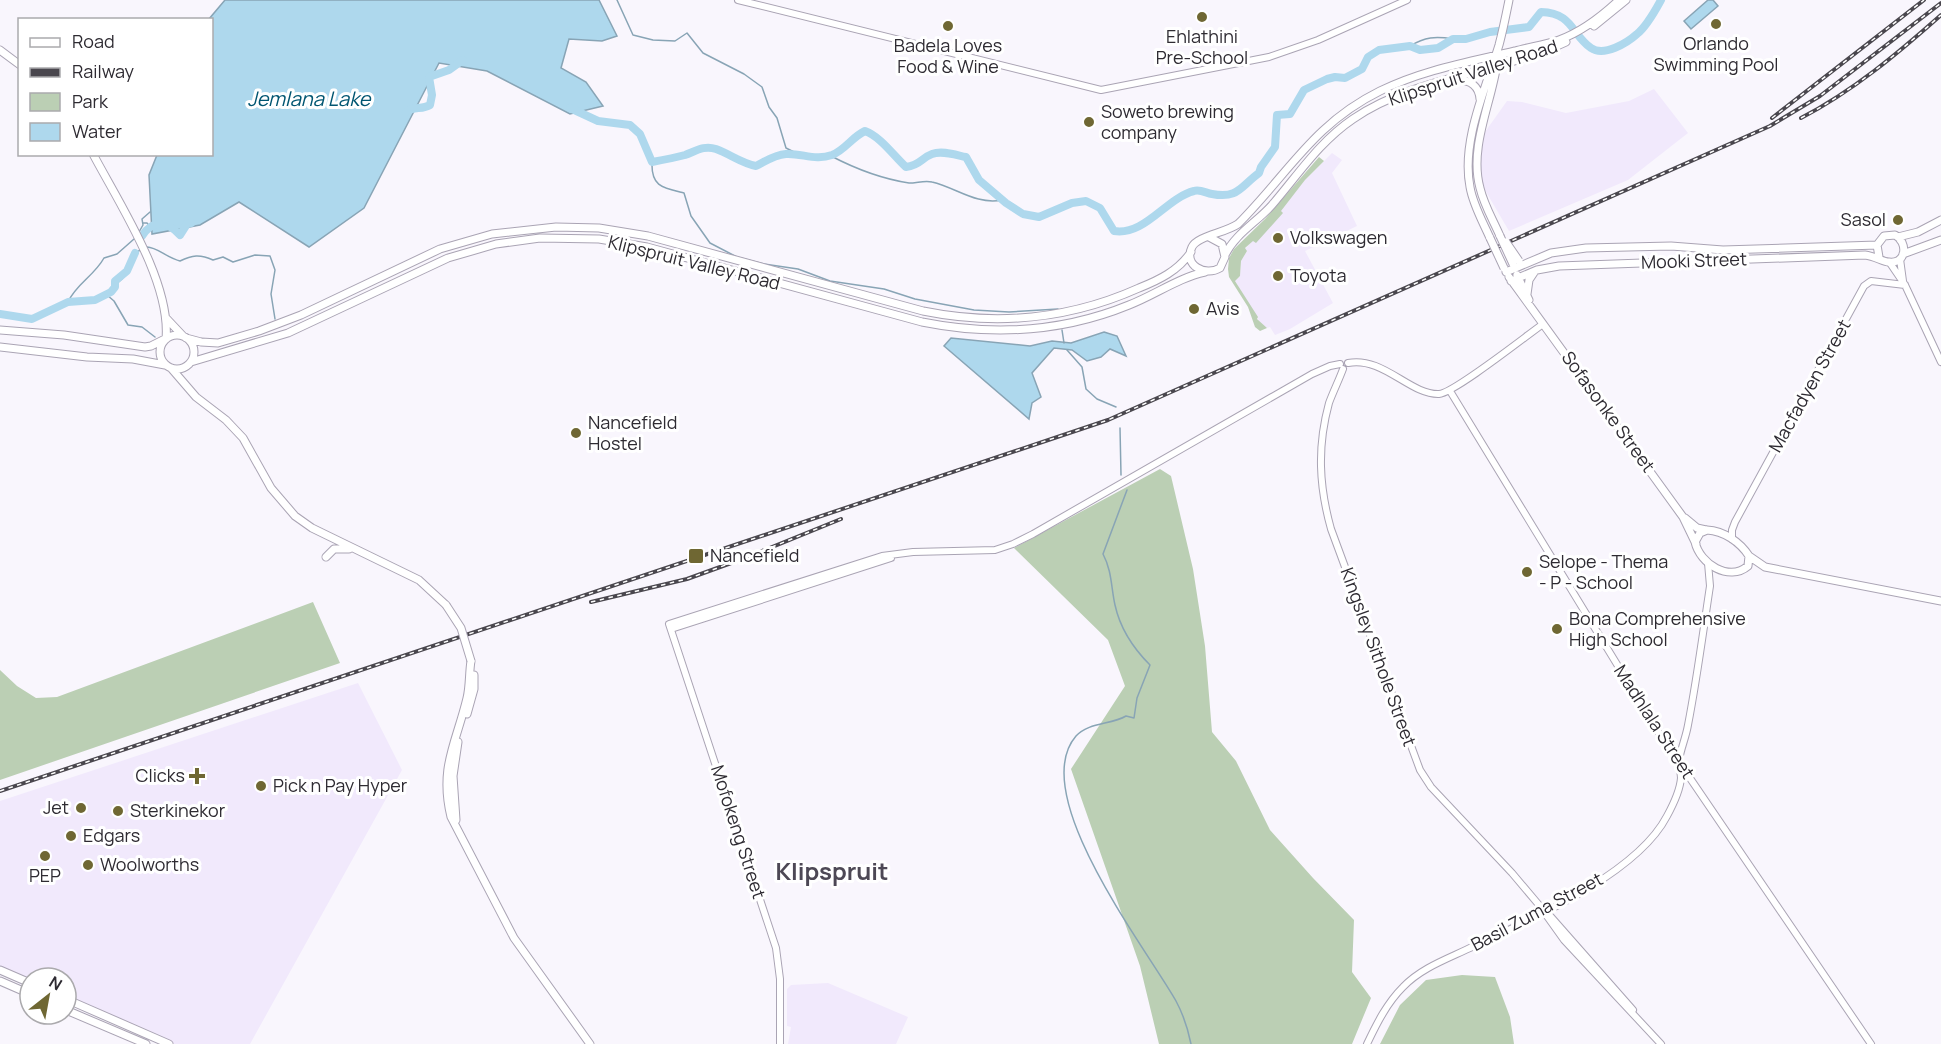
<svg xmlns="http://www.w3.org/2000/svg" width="1941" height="1044" viewBox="0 0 1941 1044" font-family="Manrope,sans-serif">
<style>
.built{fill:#f1e9fc}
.green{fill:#bbcfb4}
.water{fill:#aed8ed;stroke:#88a4b5;stroke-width:1.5}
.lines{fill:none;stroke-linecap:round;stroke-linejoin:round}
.stream{stroke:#88a4b5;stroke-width:1.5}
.river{stroke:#aed8ed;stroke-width:8}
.tertiary-casing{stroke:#aaa4b4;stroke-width:8}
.secondary-casing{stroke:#aaa4b4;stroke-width:9}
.tertiary{stroke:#fff;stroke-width:6}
.secondary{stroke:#fff;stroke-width:7}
.rail-casing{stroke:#4a474e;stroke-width:4}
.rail{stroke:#fff;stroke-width:1.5;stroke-dasharray:4.5;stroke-linecap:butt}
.secondary-bridge-casing{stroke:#aaa4b4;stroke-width:9;stroke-linecap:butt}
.secondary-bridge{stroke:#fff;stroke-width:7}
.poi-dot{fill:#6f6733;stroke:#fff;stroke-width:2}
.labels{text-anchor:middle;stroke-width:6;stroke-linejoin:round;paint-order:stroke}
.poi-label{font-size:18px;fill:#2e2b32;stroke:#fff;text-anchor:start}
.street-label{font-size:18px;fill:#2e2b32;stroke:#fff}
.water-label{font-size:20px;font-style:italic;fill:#005571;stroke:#fff}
.district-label{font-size:24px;font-weight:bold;fill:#4d4855;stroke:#fff}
</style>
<rect width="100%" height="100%" fill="#f9f6fd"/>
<path class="built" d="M1654,89L1688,133L1628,180L1509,231L1482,185L1480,154L1485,132L1507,101L1522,102L1566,113L1629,101Z
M1332,153L1342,160L1332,173L1357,226L1305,251L1333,303L1290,329L1275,335L1270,327L1267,328L1261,324L1235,281L1240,276L1241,261L1247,251L1245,249L1253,240L1255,242L1305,180Z
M358,683L402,770L250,1044H174L66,998V978H30V982L0,970V801Z
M828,983L908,1017L896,1044H788L791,1027L787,1026V989L791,985Z"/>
<path class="green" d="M1319,157L1324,161L1305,180L1281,211L1283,213L1256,243L1253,241L1245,248L1247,251L1241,261L1240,276L1235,281L1258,317L1257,319L1267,328L1260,331L1255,327L1248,307L1229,277L1228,269L1229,258L1234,249L1265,219Z
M1160,469L1171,476L1193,569L1205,646L1212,732L1236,761L1270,830L1313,878L1354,920L1352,972L1371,998L1352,1044H1159L1140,966L1071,769L1125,686L1108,640L1014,548Z
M313,602L340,663L0,780V670L17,686L36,698L57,697Z
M1462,975L1495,977L1510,1017L1514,1044H1380L1400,1005L1426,980Z"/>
<path class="water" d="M225,0H599L617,36L602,41L569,39L561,68L586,82L603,106L570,114L487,71L439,63L364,208L309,247L239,202L200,225L152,234L149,175L157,155L212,154V20L209,19Z
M1708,0H1713L1718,6L1691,29L1684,21Z
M1104,332L1117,336L1126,356L1110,349L1101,357L1087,361L1072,350L1054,348L1032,373L1041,397L1032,403L1029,419L944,346L951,338L1030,346L1052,341L1071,343Z"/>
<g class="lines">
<path class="stream" d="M617,0L633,35L653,40L675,41L687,33L703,53L744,74L762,87L769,107L777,118L786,148L798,154
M1410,46C1425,37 1435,36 1453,39
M831,156C854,168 883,179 909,183C917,183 925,180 932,182C957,188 976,205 1002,200
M652,162C651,187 663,188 684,193L691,216L710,243L737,257L764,264L798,269L830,281L884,289L915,299L974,310L1009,312L1058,309
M143,223H147L151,228
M139,232L143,225L142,219L150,212
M147,247C157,247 167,258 180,261C192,255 200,254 213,260L223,257L233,262L255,255L270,256L275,270L271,294L275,319
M135,253L142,249
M115,285L122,279L127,271
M107,295L114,301L128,325L142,327L155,337
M68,302C76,284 94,276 104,258L117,254L134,239
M1062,330L1064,343
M1067,350L1082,367L1086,389L1097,399L1116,407
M1120,428L1121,475
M1127,490L1103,554C1112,571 1111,587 1115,605C1120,628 1134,649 1150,665L1137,698L1134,718L1126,716C1111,725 1089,722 1076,736C1026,794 1146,948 1176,1001C1183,1014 1188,1029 1191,1044"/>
<path class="river" d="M570,108L598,121L630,125L640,134L652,162C663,160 674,158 685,155C696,151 704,145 716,149C730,154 741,163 756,166C766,161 774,155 786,154C802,153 815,161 832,155C845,150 852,137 865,131C881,137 893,155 906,167C921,165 921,158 932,154C942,150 956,155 966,157L979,180L1006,203L1023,214L1039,217L1072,203L1086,201L1100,208L1114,231C1145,236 1166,198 1194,191C1200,189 1206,193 1212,194C1238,199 1240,187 1259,173L1261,167L1275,147L1277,115L1290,114L1304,90L1327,79L1335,77L1345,78L1362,69L1368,57L1379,50L1410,46L1420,50L1438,48L1453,39H1466L1490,32L1529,27L1541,12C1573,13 1571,34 1591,48C1604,57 1627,43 1637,34C1647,26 1655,11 1661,0
M406,112C413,106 422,110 430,105L432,95L429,77L449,70L463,60
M142,236C154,218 168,222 180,235L187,224L191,223
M0,314L32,319L68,302L95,300L111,292L115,287V281L127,271L135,253"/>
<defs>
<path id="tertiary" d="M738,0L1101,90L1269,57L1318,40L1407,0
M1900,259L1903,281
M1890,263L1905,285L1941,362
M1348,363C1383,356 1410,395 1439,394C1454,393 1526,336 1543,324
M1343,369C1339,380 1333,392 1329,403C1317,447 1319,486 1331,529L1420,770L1431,787L1512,873L1539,905L1564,940L1661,1044
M1450,391L1662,738L1676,753L1679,762L1871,1044
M1732,539V530L1735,522L1864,286L1871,281L1905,285
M671,629L891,558
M1544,909L1633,1010
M780,1044V979L776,948L669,624L882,556L913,552L995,550L1013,544L1033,534L1312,374L1330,366L1340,364
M1367,1044C1377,1023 1387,1003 1403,987C1422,967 1450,958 1474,946C1532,919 1637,874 1667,816C1673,805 1680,791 1681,778C1681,772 1678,766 1679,760C1681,748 1686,737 1688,725C1697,679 1703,632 1710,586L1708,563"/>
<path id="secondary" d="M1594,26L1626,0
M0,50L20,65
M1497,64C1491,104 1469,148 1480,188C1484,205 1493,220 1500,236
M1458,80C1470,80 1479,86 1480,99
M93,154C120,205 171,282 166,339
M1209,237L1222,244L1225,257L1220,268C1205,277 1183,265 1192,247C1197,236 1225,233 1238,224C1288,174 1313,124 1380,91C1422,70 1469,62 1515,51C1529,47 1545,45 1559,40C1581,32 1602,16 1619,0
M1898,237L1918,232L1941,220
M1490,238C1483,222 1473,205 1470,187C1461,141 1486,88 1499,45C1503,30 1506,15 1509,0
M1903,254L1941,240
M1225,255C1235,234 1257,222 1272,205C1298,175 1319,142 1353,119C1416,76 1498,74 1566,42
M1506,272L1551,253L1586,248L1671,246L1723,250L1877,245
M1517,275L1529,300
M1509,277L1683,517L1696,544
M1511,281L1537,270L1559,266L1865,255C1875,256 1883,262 1889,262C1907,264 1908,242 1895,235L1884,236L1877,245L1879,257
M1527,294L1529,280L1535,271
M167,319L183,336
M0,330L64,335L145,347L151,346L165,339
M160 352a17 17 0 1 1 34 0a17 17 0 1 1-34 0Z
M186,338L201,342L218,343L259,331L301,315L440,249L492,234L556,227L599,228L648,236L923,311C997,326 1070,319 1139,288C1159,280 1178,271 1191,252
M0,347L87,357L133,359L165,365
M191,362L288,333L448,258L496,244L540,238L599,239L647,247L922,322C992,336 1063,332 1129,305C1155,295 1178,278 1205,272
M171,368L196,397L226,420L243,438L271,488L295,516L312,528L419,580L446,605
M1685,518L1697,528L1706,530
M1707,530C1724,531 1740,542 1749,556L1748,566C1729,582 1700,564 1695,542L1700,533Z
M1749,556L1765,567L1941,601
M326,557L334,549H349
M471,661C469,673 470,686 467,698C456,744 439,767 451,817L514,938L590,1044
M467,714L474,689V675
M456,820L453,776L458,742
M0,970L30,983
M0,981L30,994
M66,999L169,1044
M66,1010L146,1044"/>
</defs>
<use href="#tertiary" class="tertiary-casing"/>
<use href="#secondary" class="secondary-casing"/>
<use href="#tertiary" class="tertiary"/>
<use href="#secondary" class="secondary"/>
<defs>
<path id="rail" d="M1772,118L1924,0
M1801,118C1853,91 1897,54 1941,15
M591,602L687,579L745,558L841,519
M0,791L1108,420L1770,126L1820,96L1941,3"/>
</defs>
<use href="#rail" class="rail-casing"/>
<use href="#rail" class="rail"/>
<defs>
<path id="secondary-bridge" d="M1500,236L1513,264
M1490,238L1504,268
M1506,242L1519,261
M446,605L461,628L471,661"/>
</defs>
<use href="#secondary-bridge" class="secondary-bridge-casing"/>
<use href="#secondary-bridge" class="secondary-bridge"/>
</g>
<g class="poi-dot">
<circle cx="1202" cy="17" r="6"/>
<circle cx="1716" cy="24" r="6"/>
<circle cx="948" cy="26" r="6"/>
<circle cx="1089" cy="122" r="6"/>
<circle cx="1898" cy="220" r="6"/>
<circle cx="1278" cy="238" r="6"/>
<circle cx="1278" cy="276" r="6"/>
<circle cx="1194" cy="309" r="6"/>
<circle cx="576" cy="433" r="6"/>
<rect x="688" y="548" width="16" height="16" rx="3"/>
<circle cx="1527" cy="572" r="6"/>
<circle cx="1557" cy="629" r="6"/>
<path d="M194 767h6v6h6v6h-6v6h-6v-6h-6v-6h6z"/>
<circle cx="261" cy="786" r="6"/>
<circle cx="81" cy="808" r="6"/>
<circle cx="118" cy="811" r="6"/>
<circle cx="71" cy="836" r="6"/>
<circle cx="45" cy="856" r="6"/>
<circle cx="88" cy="865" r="6"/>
</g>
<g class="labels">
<g class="poi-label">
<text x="1202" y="43" text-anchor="middle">Ehlathini<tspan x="1202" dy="21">Pre-School</tspan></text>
<text x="1716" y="50" text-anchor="middle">Orlando<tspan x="1716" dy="21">Swimming Pool</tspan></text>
<text x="948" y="52" text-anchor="middle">Badela Loves<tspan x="948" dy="21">Food &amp; Wine</tspan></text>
<text x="1101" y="118">Soweto brewing<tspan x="1101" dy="21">company</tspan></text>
<text x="1886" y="226" text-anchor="end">Sasol</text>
<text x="1290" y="244">Volkswagen</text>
<text x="1290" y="282">Toyota</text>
<text x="1206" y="315">Avis</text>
<text x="588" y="429">Nancefield<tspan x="588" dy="21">Hostel</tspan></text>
<text x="710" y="562">Nancefield</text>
<text x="1539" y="568">Selope - Thema<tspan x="1539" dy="21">- P - School</tspan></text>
<text x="1569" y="625">Bona Comprehensive<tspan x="1569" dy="21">High School</tspan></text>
<text x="185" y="782" text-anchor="end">Clicks</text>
<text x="273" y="792">Pick n Pay Hyper</text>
<text x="69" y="814" text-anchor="end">Jet</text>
<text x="130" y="817">Sterkinekor</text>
<text x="83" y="842">Edgars</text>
<text x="100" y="871">Woolworths</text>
<text x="45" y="882" text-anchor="middle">PEP</text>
</g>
<g class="street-label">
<text transform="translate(1473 73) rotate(-18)" y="6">Klipspruit Valley Road</text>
<text transform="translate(1694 261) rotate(-2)" y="6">Mooki Street</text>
<text transform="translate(694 263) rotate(14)" y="6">Klipspruit Valley Road</text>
<text transform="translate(1810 386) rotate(-61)" y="6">Macfadyen Street</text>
<text transform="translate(1608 412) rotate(54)" y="6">Sofasonke Street</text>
<text transform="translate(1378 657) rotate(70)" y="6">Kingsley Sithole Street</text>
<text transform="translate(1654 722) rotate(57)" y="6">Madhlala Street</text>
<text transform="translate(738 832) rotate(72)" y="6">Mofokeng Street</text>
<text transform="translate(1537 912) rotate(-28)" y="6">Basil Zuma Street</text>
</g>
<g class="water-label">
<text x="309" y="106">Jemlana Lake</text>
</g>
<g class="district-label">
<text x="832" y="880">Klipspruit</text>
</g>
</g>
<rect x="18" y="18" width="195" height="138" fill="#ffffff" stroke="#abaaad" stroke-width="1.5"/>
<rect x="30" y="38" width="30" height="9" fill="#ffffff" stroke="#abaaad" stroke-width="1.5"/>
<text x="72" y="48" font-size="18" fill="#2e2b32">Road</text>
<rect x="30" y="68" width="30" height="9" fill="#4a474e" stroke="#abaaad" stroke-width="1.5"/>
<text x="72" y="78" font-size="18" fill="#2e2b32">Railway</text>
<rect x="30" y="93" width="30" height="18" fill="#bbcfb4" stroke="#abaaad" stroke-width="1.5"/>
<text x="72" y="108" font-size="18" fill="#2e2b32">Park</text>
<rect x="30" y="123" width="30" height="18" fill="#aed8ed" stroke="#abaaad" stroke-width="1.5"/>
<text x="72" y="138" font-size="18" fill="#2e2b32">Water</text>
<g transform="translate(48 996) rotate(31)"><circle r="28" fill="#ffffff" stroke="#abaaad" stroke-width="1.5"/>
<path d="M0-4.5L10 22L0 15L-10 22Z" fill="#6f6733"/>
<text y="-9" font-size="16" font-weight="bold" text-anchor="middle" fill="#2e2b32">N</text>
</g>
</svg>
